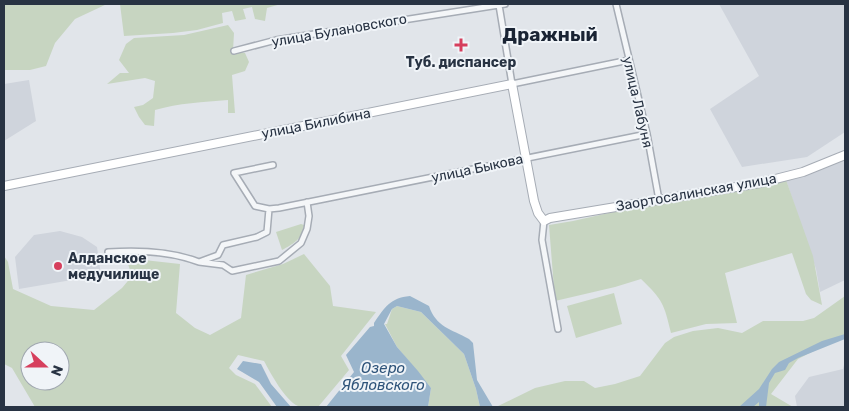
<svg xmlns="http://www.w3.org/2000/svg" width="849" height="411" viewBox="0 0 849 411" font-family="Rubik,sans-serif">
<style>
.built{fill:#cfd4dc}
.green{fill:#c7d5c1;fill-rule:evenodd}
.water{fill:#9ab5cc}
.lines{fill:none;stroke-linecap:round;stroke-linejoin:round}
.street-casing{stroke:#a6acb5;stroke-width:8}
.secondary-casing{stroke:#a6acb5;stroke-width:10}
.street{stroke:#f4f6f8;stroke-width:5}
.secondary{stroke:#fff;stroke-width:8}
.poi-dot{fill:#d63f5d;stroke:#f0f4f8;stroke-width:2}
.labels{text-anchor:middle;stroke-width:4;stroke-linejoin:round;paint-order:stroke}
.street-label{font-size:14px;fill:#283343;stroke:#f0f4f8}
.poi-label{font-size:14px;font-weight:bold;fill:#283343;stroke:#f0f4f8}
.water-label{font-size:15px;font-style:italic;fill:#2f547a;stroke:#f0f4f8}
.district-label{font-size:19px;font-weight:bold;fill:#1a2434;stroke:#f0f4f8}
</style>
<rect width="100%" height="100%" fill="#e1e5ea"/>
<path class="built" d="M719,4H845V132L807,157L742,167L710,109L759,76Z
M29,80L36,121L4,141V84Z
M845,155V280L820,292L816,269L785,177Z
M60,231L82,237L97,247L101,275L19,289L15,257L34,235Z
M845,361V407H797L795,396L809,377L843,369Z"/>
<path class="green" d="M4,4H107L75,19L55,43L46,66L30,70H4Z
M120,4H281L267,8L265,21L255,19L252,7L243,9L246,19L235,21L232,11L222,13L223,23L197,30L173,33L124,36Z
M228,25L234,33L233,51L245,53L249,62L245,71L232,75L235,113H228V100C203,102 179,103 155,110L154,126L145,125L139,117L134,107L143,105L153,98L155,81L145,78L107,84L120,73H129L119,60L126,44L134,38L184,35Z
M785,177L813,256L822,305L811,300L806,294L792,253L725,273L737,323L706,324L671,333C664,304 663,300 641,279L615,287L555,301L549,225L573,221L640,206L676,202L708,192Z
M301,224L304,225C303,239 293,244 282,250L276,232Z
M304,254L330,286L333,306L376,312L341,356L349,370L318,407C312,407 304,409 298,406C285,400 271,374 264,361L238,355L229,368L236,375L255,384L272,407H35L12,368L4,364V256L8,262L13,289L51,306L94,310L122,288L132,276L126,258L180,264L176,313L195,328L210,335L241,318L246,275L283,264ZM30,351H60V381H30Z
M614,293L622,324L576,338L567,306Z
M845,296V335L798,359L771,394L793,407H496L535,388L565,381H584L595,388L615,384L640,376L665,343L674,337L693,331L718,328L742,333L763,321H803L814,318Z
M397,306L421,312L464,354L476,389L480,407H428L431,388L397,347L385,324H387L392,309Z"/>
<path class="water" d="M410,296L429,306C436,327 451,329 469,339L473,343L477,380L493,407H480L476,389L464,354L421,312L397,306L392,309L384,324L397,347L418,371L431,388L428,407H326L354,372L346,355L370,327L374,326V323C385,307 390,298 410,296Z
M845,334V339L798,358L789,363L785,370L775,373L769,383L766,407H759V402L753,407H739L759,389L772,369L779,362L822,341Z
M243,361L261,364L271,384L291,407H277L259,382L237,369Z"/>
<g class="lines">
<defs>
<path id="street" d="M616,4L647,134L659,200
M499,5L512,84L629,60
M234,51L276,40L505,4
M273,165L234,173L255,206L269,209L279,208L647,134
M269,209L267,232L257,237L223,245L218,255L199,262L223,265L232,271L279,261L301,243L307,229L309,216L307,202
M544,221L542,240L558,329
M108,252C138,250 171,251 199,262"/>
<path id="secondary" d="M4,186L512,84L534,201L538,213L544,221L550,218L760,183L803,172L845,155"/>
</defs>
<use href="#street" class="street-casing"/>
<use href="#secondary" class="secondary-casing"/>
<use href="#street" class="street"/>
<use href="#secondary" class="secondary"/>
</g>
<g class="poi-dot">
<path d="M458.5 37.5h5v5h5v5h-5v5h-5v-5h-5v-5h5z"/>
<circle cx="58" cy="266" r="5"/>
</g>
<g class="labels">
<g class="street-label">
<text transform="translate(339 30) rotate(-10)" y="5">улица Булановского</text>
<text transform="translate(638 102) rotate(77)" y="5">улица Лабуня</text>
<text transform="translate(316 123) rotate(-11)" y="5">улица Билибина</text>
<text transform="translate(477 168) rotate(-12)" y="5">улица Быкова</text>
<text transform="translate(696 192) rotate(-10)" y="5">Заортосалинская улица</text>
</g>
<g class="poi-label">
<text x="461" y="67">Туб. диспансер</text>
<text x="68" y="263" text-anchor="start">Алданское<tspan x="68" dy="16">медучилище</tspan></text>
</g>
<g class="water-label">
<text x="383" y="373">Озеро<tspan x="383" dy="17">Ябловского</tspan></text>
</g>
<g class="district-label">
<text x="550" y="41">Дражный</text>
</g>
</g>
<rect width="849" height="411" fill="none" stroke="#283343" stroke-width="10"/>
<g transform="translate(45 366) rotate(111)"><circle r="24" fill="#f0f4f8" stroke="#a0a7b0"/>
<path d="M0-4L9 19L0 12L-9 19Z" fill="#d63f5d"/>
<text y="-8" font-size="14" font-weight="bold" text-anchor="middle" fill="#283343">N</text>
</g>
</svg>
